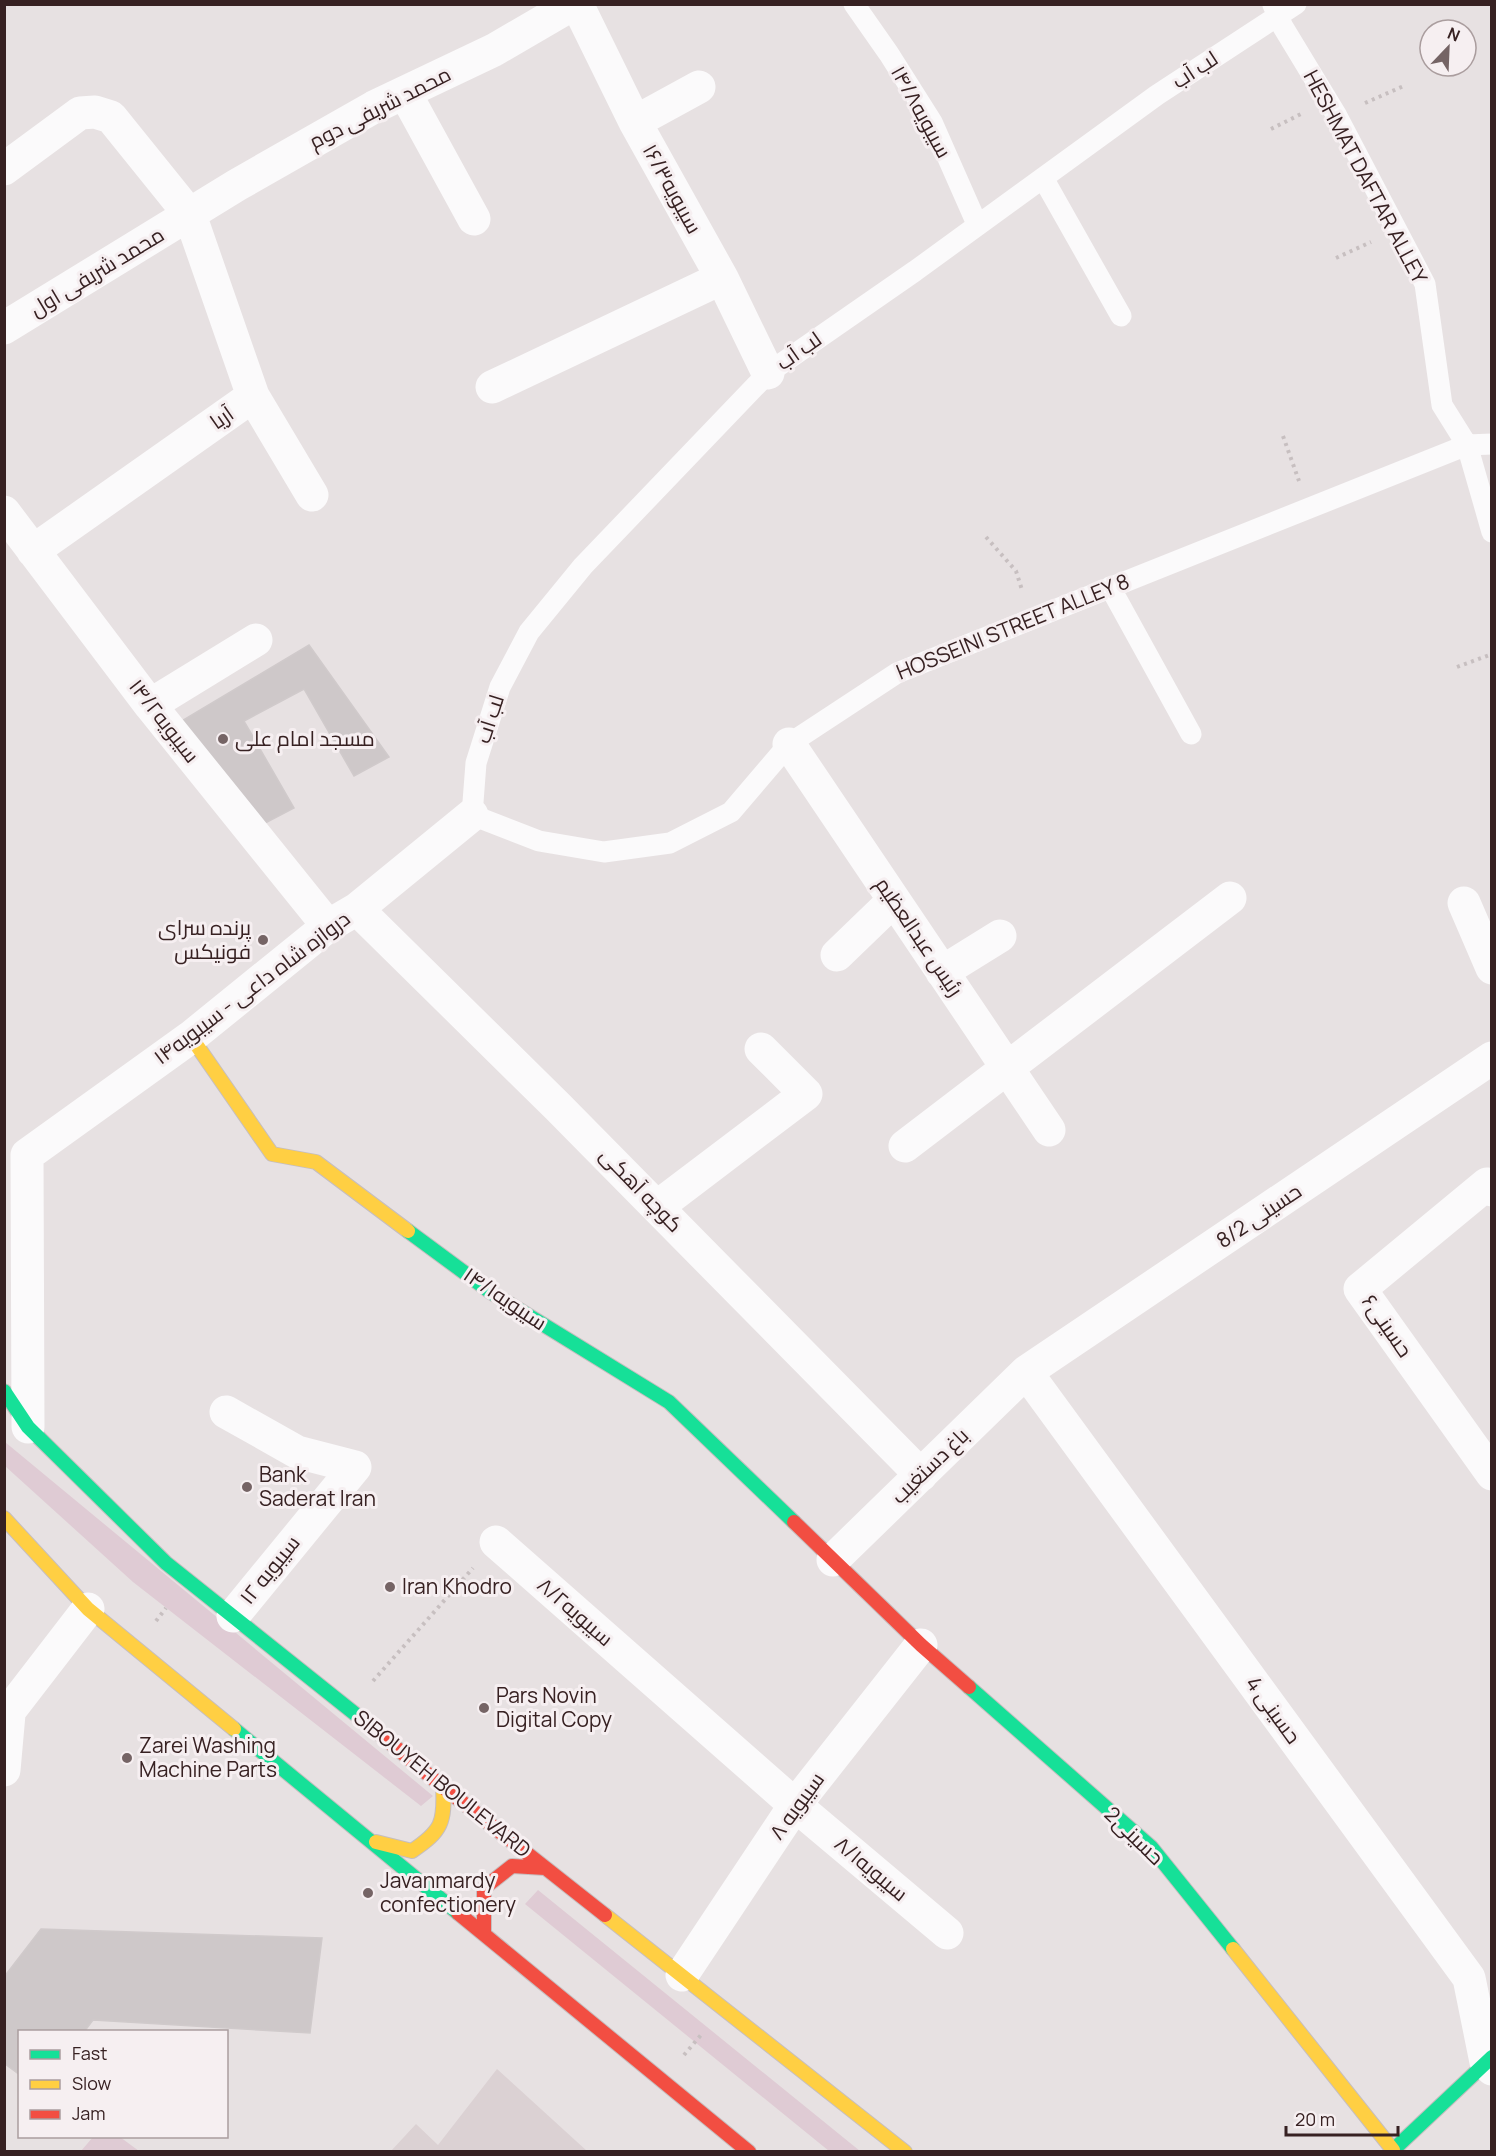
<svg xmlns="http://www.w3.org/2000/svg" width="1496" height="2156" viewBox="0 0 1496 2156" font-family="Manrope,Cairo,sans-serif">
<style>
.built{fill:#dbd1d3}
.green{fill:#dfcbd4}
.building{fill:#cec8c9;stroke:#d0cacb;stroke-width:1.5}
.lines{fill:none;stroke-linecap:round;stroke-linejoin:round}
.fast-casing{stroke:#c6bebf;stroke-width:16}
.slow-casing{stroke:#c6bebf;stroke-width:16}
.jam-casing{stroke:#c6bebf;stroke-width:16}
.path{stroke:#c7bfc0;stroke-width:4;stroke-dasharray:3 4.5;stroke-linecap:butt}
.lane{stroke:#fbfafb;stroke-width:21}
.street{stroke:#fbfafb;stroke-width:33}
.fast{stroke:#16e098;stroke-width:14}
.slow{stroke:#ffcf43;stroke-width:14}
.jam{stroke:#f24e42;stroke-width:14}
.poi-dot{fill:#756465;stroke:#f6eff1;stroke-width:2}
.labels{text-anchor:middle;stroke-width:6;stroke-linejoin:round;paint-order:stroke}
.street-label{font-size:21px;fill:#372122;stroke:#f6eff1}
.poi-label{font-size:21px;fill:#372122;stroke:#f6eff1;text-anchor:start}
</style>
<rect width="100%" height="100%" fill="#e7e1e2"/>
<path class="built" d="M497,2069L587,2151H391L416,2124L438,2145Z"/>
<path class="green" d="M5,1442L433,1796L421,1806L133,1582L5,1466Z
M538,1890L860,2151H829L525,1904Z
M93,2137H120L139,2151H81Z"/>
<path class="building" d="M309,645L389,757L354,776L304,689L244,721L294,808L254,829L180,722Z
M41,1929L322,1938L310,2033L93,2020L84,2032H20V2075L4,2063V1977Z"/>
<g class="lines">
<defs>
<path id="fast" d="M408,1231L492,1293L669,1402L794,1522
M4,1391L28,1427L166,1563L369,1725
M969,1687L1151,1847L1233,1949
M234,1729L458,1913
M1391,2152L1492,2057"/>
<path id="slow" d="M191,1037L272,1154L316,1162L408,1231
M4,1518L88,1609L234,1729
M376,1842L412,1851C442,1831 445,1822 443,1787
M605,1915L905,2152
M1233,1949L1393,2150"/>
<path id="jam" d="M794,1522L921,1645L969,1687
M369,1725L443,1787L605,1915
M458,1913L749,2152
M484,1933V1888L512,1866L545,1868"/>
</defs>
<use href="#fast" class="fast-casing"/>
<use href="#slow" class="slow-casing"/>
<use href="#jam" class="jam-casing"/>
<path class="path" d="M1365,103L1406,85
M1271,129L1301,114
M1336,258L1371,242
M1283,436L1299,481
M986,537L1016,571L1022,590
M1457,667L1492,654
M156,1621L166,1608
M373,1681L473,1568
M684,2055L701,2035"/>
<path class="lane" d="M854,4L889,54L932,122L977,224
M1296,4L1157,95L915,271L768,373L583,566L529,632L500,687L476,763L472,815L539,841L604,852L670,843L731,812L789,744L897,673L1467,445L1492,444
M1273,5L1283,27L1337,116L1425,284L1442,405L1467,445L1492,532
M1043,178L1121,316
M1110,587L1191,734"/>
<path class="street" d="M577,4L635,122L722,278L768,373
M405,93L474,219
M635,122L699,87
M4,169L80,113L95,112L111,117L190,215L253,396L312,495
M4,328L237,185L374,107L494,50L573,4
M492,387L722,278
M4,512L150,705L328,926
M33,551L253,396
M150,705L256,640
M789,744L1049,1130
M1464,903L1492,968
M357,909L558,1107L921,1475
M837,955L894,900
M942,972L1000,936
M905,1146L1230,898
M27,1155L191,1037L328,926L357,909L472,815
M27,1155L28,1427
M1492,1190L1487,1184L1360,1289L1492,1474
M657,1207L806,1094L761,1049
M1026,1372L1469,1978L1486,2062L1492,2069
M226,1412L297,1452L355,1467L233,1616
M496,1542L795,1805L947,1933
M833,1560L1026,1372L1492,1058
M4,1718L88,1609
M4,1770L9,1714
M682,1975L795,1805L921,1645"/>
<use href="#fast" class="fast"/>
<use href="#slow" class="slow"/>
<use href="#jam" class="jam"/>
</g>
<g class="poi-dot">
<circle cx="223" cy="739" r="6"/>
<circle cx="263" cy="940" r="6"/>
<circle cx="247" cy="1487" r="6"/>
<circle cx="390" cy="1587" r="6"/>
<circle cx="484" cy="1708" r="6"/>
<circle cx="127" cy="1758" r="6"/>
<circle cx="368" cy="1893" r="6"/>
</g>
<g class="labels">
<g class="street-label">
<text transform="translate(1195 70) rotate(-33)" y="7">لب آب</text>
<text transform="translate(380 108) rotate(-27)" y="7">محمد شریفی دوم</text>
<text transform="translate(921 112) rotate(61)" y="7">سیبویه۱۴/۸</text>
<text transform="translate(1365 177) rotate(62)" y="7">HESHMAT DAFTAR ALLEY</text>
<text transform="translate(672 189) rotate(61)" y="7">سیبویه۱۶/۳</text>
<text transform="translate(97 272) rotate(-31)" y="7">محمد شریفی اول</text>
<text transform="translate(799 351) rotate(-35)" y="7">لب آب</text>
<text transform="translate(222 418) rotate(-35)" y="7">آریا</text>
<text transform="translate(1013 627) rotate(-22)" y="7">HOSSEINI STREET ALLEY 8</text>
<text transform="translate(490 719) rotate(-72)" y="7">لب آب</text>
<text transform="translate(164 721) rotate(52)" y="7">سیبویه۱۴/۲</text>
<text transform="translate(919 937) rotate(56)" y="7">رئیس عبدالعظیم</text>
<text transform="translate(252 988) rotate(-37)" y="7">دروازه شاه داعی - سیبویه۱۴</text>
<text transform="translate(641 1190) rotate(46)" y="7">کوچه آهکی</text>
<text transform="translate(1259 1216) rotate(-34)" y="7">8/2 حسینی</text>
<text transform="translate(505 1299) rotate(34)" y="7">سیبویه۱۴/۱</text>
<text transform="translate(1387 1326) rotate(55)" y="7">حسینی۶</text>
<text transform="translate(930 1466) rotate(-44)" y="7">باغ دستغیب</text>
<text transform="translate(270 1570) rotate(-51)" y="7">سیبویه ۱۲</text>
<text transform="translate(575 1612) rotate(41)" y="7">سیبویه۸/۲</text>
<text transform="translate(1273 1710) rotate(54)" y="7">حسینی 4</text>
<text transform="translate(442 1784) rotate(39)" y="7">SIBOUYEH BOULEVARD</text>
<text transform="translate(797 1806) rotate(-54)" y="7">سیبویه ۸</text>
<text transform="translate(1134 1836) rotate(44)" y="7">حسینی2</text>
<text transform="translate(871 1869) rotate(40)" y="7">سیبویه۸/۱</text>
</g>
<g class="poi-label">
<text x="235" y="746">مسجد امام علی</text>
<text x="251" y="935" text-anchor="end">پرنده سرای<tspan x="251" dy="24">فونیکس</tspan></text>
<text x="259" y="1482">Bank<tspan x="259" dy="24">Saderat Iran</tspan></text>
<text x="402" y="1594">Iran Khodro</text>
<text x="496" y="1703">Pars Novin<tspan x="496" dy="24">Digital Copy</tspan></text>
<text x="139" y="1753">Zarei Washing<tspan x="139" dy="24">Machine Parts</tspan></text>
<text x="380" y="1888">Javanmardy<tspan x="380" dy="24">confectionery</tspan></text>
</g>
</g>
<rect width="1496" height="2156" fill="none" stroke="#372122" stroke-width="12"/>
<rect x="18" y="2030" width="210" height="108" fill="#f6eff1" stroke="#aa9d9e" stroke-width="1.5"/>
<rect x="30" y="2050" width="30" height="9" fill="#16e098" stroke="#aa9d9e" stroke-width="1.5"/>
<text x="72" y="2060" font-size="18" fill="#372122">Fast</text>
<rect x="30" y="2080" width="30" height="9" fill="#ffcf43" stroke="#aa9d9e" stroke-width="1.5"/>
<text x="72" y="2090" font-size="18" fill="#372122">Slow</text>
<rect x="30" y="2110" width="30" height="9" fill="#f24e42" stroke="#aa9d9e" stroke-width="1.5"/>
<text x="72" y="2120" font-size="18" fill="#372122">Jam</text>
<g transform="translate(1448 48) rotate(23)"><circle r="28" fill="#f6eff1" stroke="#aa9d9e" stroke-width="1.5"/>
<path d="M0-4.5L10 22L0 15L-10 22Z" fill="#756465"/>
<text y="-9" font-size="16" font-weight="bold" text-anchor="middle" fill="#372122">N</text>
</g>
<path d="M1286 2126v9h112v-9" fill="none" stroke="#372122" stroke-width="3"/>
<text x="1295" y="2126" font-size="18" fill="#372122" stroke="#f6eff1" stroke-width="4.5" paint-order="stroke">20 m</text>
</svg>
